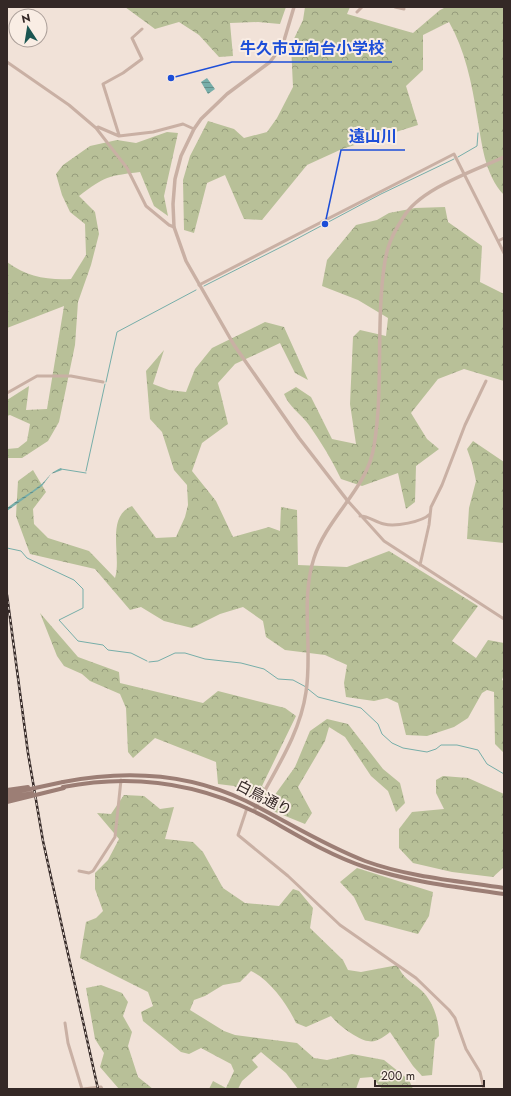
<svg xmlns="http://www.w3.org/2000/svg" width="511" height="1096" viewBox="0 0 511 1096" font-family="Jost,'Noto Sans JP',sans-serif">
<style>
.forest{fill:url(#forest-crowns)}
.water{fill:url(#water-rules)}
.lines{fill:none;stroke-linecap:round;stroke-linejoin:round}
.stream{stroke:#77aea9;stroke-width:1}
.minor{stroke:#c9b0a4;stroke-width:3}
.tertiary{stroke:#c9b0a4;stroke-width:3.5}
.secondary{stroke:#9c7e75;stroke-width:4}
.rail-casing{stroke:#342826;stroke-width:2.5}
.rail{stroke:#f9ede4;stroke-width:1;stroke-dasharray:3;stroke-linecap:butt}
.secondary-bridge{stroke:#9c7e75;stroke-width:4}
.labels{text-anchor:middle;stroke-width:4;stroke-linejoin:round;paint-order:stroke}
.street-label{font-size:15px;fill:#342826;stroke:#f9ede4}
.leader{fill:none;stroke:#1d4ed8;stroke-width:1.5}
.callout-dot{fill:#1d4ed8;stroke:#f9ede4;stroke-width:1.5}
.callout-label{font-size:16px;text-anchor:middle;font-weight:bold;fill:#1d4ed8;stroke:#f9ede4;stroke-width:4;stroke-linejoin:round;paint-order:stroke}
</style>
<defs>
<pattern id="forest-crowns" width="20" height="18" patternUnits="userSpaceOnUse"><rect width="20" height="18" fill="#b8c098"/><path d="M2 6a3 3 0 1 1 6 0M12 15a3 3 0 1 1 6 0" fill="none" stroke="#969c7c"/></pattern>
<pattern id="water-rules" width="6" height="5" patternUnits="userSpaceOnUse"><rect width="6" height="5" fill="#77aea9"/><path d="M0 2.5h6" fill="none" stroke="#628e89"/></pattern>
</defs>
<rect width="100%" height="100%" fill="#f1e2d8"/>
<path class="forest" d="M125,7H286L280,24L258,22L230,23L233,56L219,57L199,35L179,22L155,29Z
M305,7H350L347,14L413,33L440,10L446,7H504V195C484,174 482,143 477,116C472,84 465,50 449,22L423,35V70L406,86L418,125L342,149L307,165L262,220L244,219L225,175L207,183L194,233L184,230L183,180L190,156L208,121L234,129L244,138L267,132L277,118L293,87L291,45L303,20Z
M167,132L178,133L164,196L168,216L154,206L140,172C108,176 105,176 79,196L95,212L99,234L91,265L78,302L75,345L59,422L48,441L22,458H7V449L18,448L27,441L30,424L10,415L7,416V400L29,386L26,410L47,409L64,306L7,328V262C27,277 46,280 71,279L86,255L85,224L70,212L62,195L56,174L63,165L90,146L117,140L136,143Z
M445,207L448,222L482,246L480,282L504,294V381L464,369L438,379L411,413L427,439L439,449L416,466L415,502L406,509L398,473L362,486L341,479C332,460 321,442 309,425C301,414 289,407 284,394L296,387L311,397L332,439L356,444L350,404L353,337L360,330L386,336L388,318L358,300L322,286L327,260L356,225L377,220L389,213L415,208Z
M265,322L284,327L308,380L295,373L280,343L235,364L218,383L228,424L202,443L192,471L216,501L233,537L269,527L280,531L281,507L297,510L298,565L347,567L389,551L478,606L452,641L476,658L488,640L504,643V674L502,680L504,681V753L495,744L494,692L487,690L482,693L468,718L454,727L427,736L406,735L398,703L387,698L374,701L346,697L344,683L347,665L325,655L285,650L266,637L263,621L243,607L220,614L192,628L164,621L141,607L130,610L95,569L30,554L16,516L18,481L33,470L46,492L33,509L34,524L48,538L89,551L115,578C122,556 105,517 132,506L156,538L176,537L185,517L188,505L187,485L174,470L162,432L150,419L146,371L164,350L153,384L169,390L186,392L195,369L212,348Z
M473,441L504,462V543L467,539L469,508L476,481L472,463L467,449Z
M40,613L78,657L119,672L120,683L203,703L218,691L285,708L296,716L262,786L274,796L295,767L310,731L327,719L348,724L383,769L400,783L405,803L396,812L388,791L371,776L345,737L329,727L325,741L298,787L312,813L305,824L273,811L234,786L218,784L216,762L155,738L133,758L128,752L126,708L120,694L90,681L82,674L64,666L57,656Z
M443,776L468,778L504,794V867L493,877L452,872L413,863L399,848V829L412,812L444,809L436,793V780Z
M124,795L144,796L160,809L174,807L165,839L193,842L203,852L223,888L245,903L279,906L293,889L299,891L313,908L310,928L343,960L348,970L361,972L398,965C401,977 412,982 421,990C433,1001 439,1019 439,1036L435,1040L432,1075L422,1076L413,1066L390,1032C384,1037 376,1043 368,1041C358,1040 337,1024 331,1016L306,1027L296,1023C287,1004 270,980 251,971L240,982L223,985L205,996L194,1000L190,1010L224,1031L235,1035L297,1043L314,1058L327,1060L352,1054L384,1060L409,1080L413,1089H382L372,1077L360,1078L356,1089H298L286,1073L261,1052L252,1060L258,1067L242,1081L238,1089H209L213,1081L226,1088L234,1071L231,1064L201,1048L189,1054L181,1052L143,1021L141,1012L153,1006L148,992L80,958L86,922L96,918L103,911L95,889V873L108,860L119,839L97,813L111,814Z
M357,868L433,892L429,916L418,934L365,920L354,897L340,882Z
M101,985L122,993L128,1002L123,1016L132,1032L128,1046L138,1077L153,1089H119L100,1067L104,1053L95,1039L86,988Z"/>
<path class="water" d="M207,78L215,89L208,94L201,82Z
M61,468L62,470L51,474L42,486L7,511V508C17,500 29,494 39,486C49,479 47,474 61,468Z"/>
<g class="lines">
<path class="stream" d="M458,157L477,146L478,133
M204,286L289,243L381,194L454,159
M106,382L117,332L196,290
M61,469L86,473
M86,471L105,384
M7,548L21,551L27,558L74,580L83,589V608L59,620L78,641L103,645L108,650L131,653L147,661
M149,662L158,661L175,653H185L205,659L241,663L264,669L278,679L293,680L306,687
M308,689L318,697L361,708L378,724L382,734L392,743L403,748L427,752L436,749L441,745H457L478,750L487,764L504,774"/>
<path class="minor" d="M395,7L404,9
M357,12L362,7
M7,62L69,105L96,128L98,127L119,136L153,132L183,124L194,129
M96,128L127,168L146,206L169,225L174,227
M119,135L103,84L123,73L142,59L132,38L142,29
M498,241L504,238
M199,285L454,154L504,253
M7,393L37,376H71L103,382
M347,500L384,541L504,619
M360,516C369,516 375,522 384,524C395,527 422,522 430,514
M420,565L429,525L431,507L442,485L465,425L486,381
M247,808L238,835L288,876L340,925L416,978L449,1010L455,1018L466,1049L480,1072L484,1089
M79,871L89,873L93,871L115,837L121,780
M65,1023L68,1043L82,1089
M83,1089L101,1087L102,1089"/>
<path class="tertiary" d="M294,7L283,44L270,62L227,94L201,119L194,129L181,156L175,179L173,204L174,227L186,261L234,345L299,438L347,500
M254,811C273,773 300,735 306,692C313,648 300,601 314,558C327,517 368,488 374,446C382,398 378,348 381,300C382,284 383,264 388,248C391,238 397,227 403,218C419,189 474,171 504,157"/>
<path class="secondary" d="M63,782C125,770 188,773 246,801C286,821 323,845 365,861C409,877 458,881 504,888
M63,787C134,773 201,783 265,817C297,835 329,855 365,867C410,882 457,887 504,894"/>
<defs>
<path id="rail" d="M7,595L28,753L43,841L98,1089"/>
</defs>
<use href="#rail" class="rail-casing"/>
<use href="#rail" class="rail"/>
<path class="secondary-bridge" d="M7,790L28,787
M7,794L63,782
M7,798L32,793
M7,802L64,788"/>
</g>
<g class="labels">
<g class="street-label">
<text transform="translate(264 798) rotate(27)" y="5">白鳥通り</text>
</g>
</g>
<path class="leader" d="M171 78L232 62H392M325 224L341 150H405"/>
<g class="callout-dot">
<circle cx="171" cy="78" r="4"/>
<circle cx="325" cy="224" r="4"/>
</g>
<g class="callout-label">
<text x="312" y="54">牛久市立向台小学校</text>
<text x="373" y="142">遠山川</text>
</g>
<rect width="511" height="1096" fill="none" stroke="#342826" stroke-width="16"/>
<g transform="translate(28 28) rotate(348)"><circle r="19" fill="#f9ede4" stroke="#aa9e98"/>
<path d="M0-3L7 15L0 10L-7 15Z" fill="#1b5652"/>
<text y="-6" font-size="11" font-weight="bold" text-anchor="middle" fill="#342826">N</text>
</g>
<path d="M375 1080v6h109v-6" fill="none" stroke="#342826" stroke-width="2"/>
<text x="381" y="1080" font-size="12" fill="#342826" stroke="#f9ede4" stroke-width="3" paint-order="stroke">200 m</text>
</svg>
